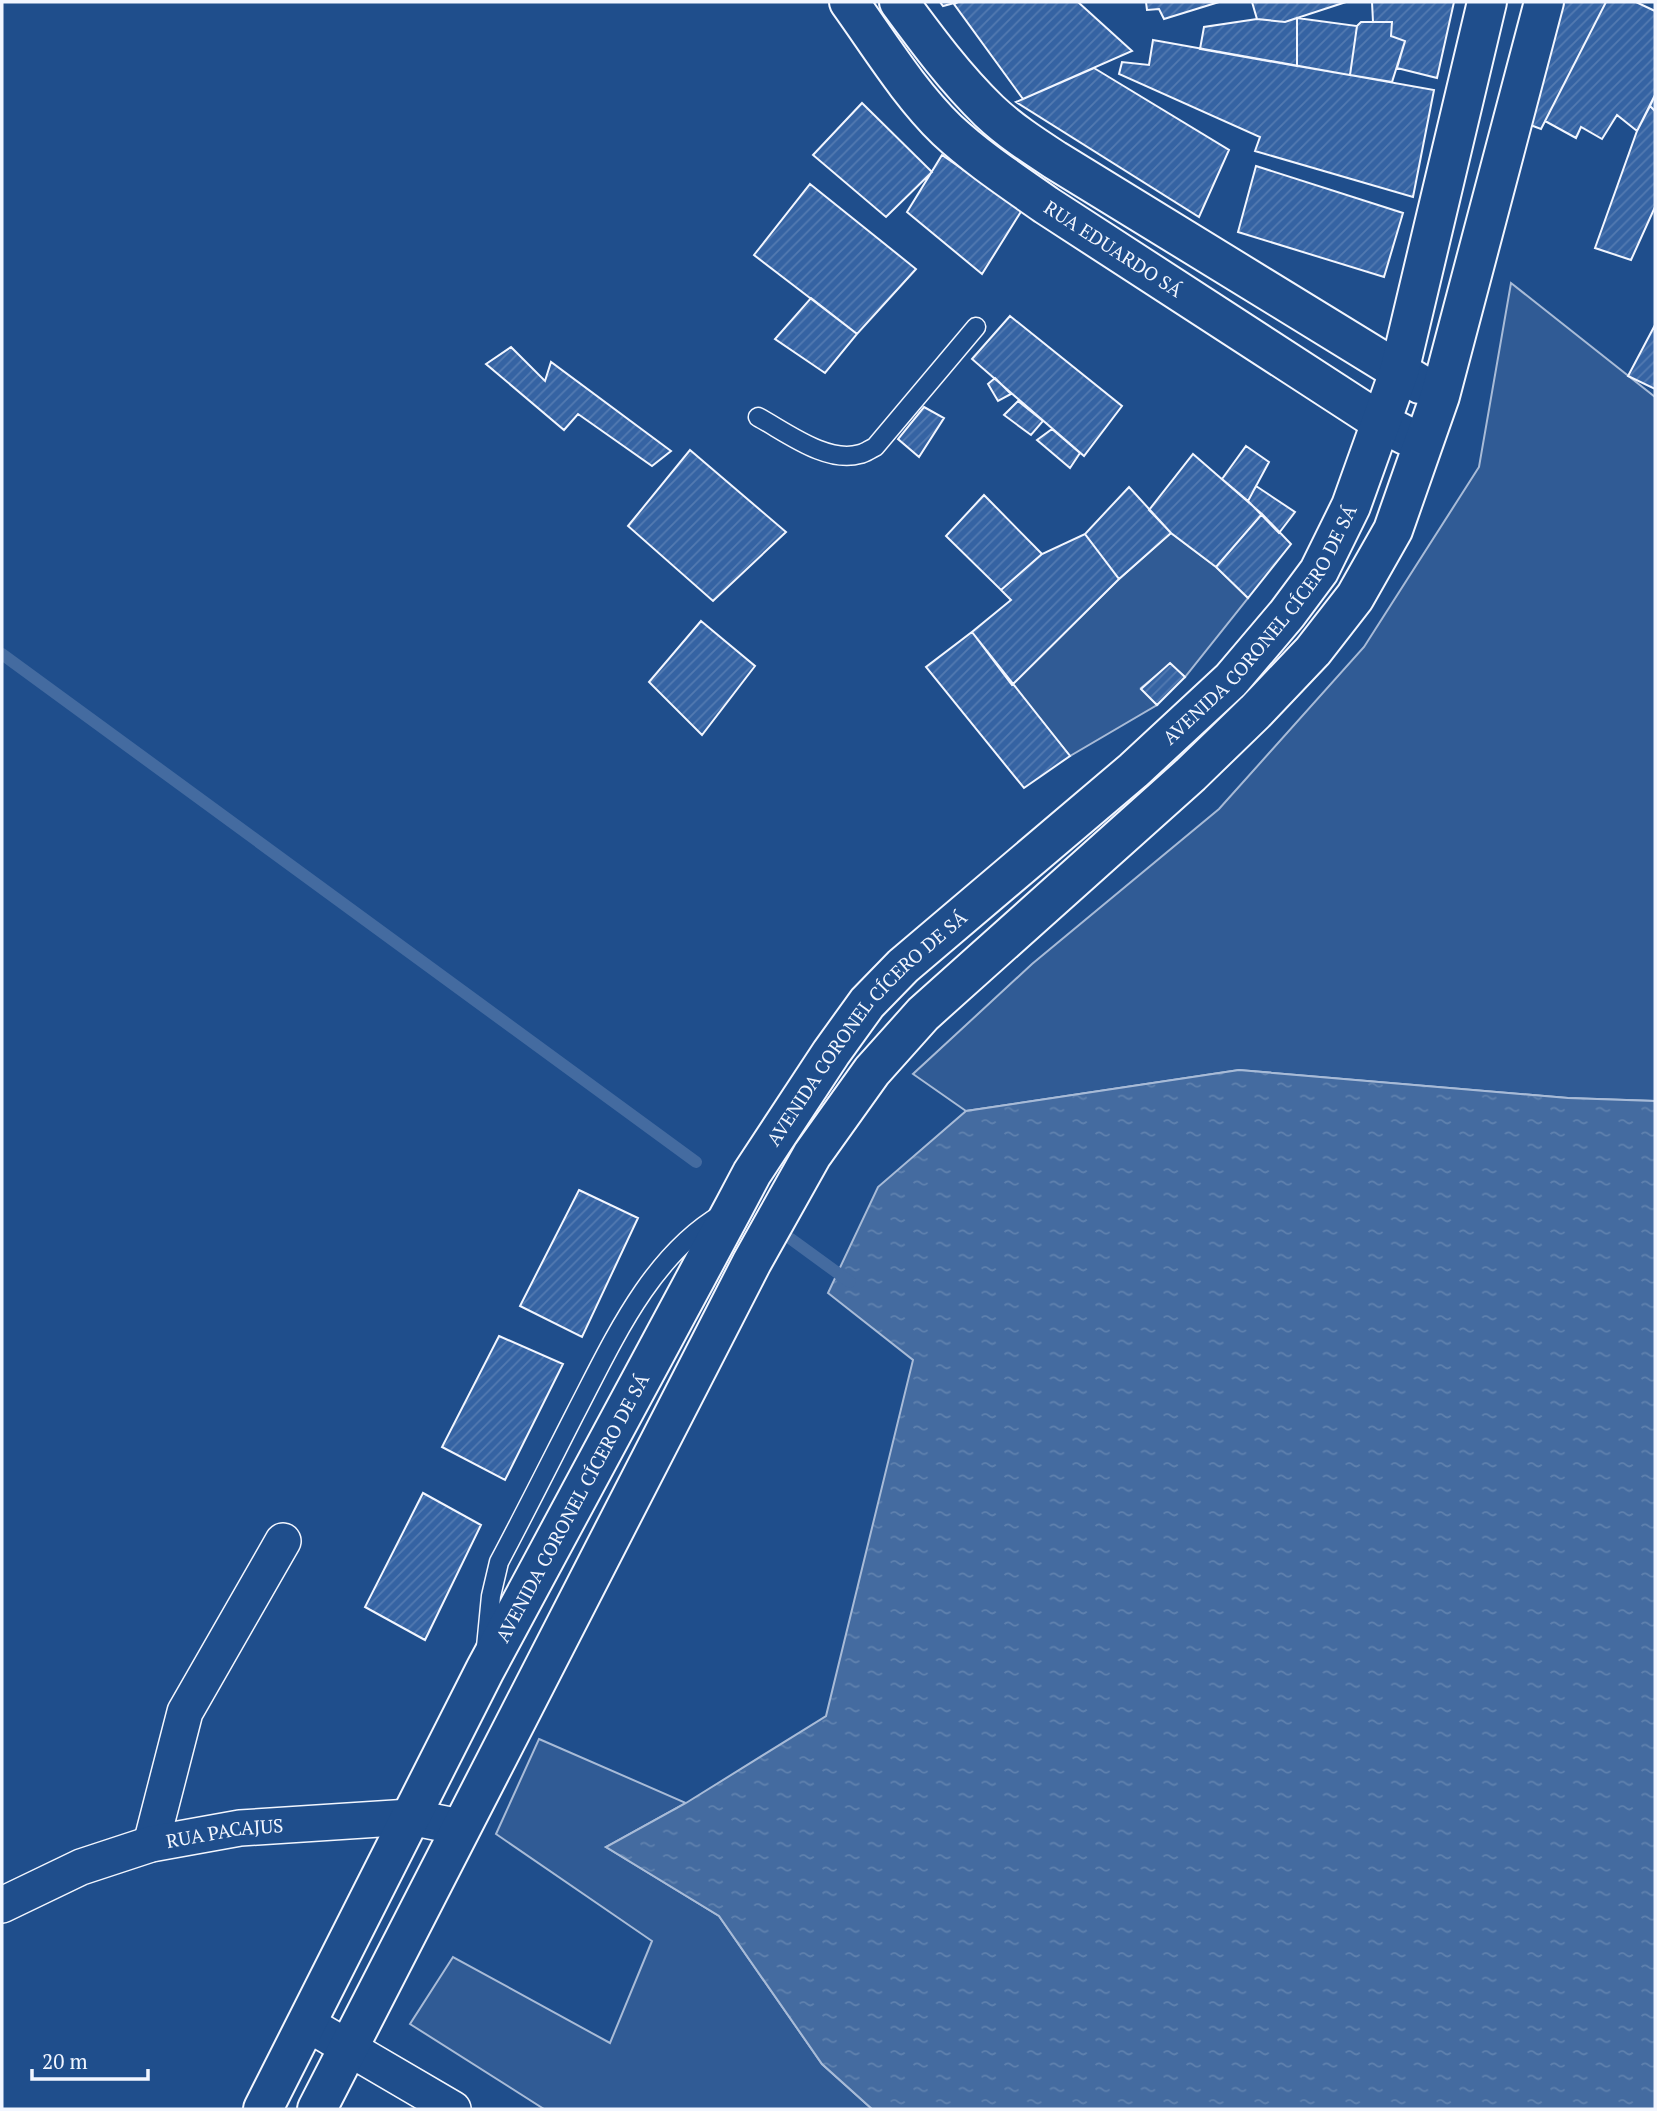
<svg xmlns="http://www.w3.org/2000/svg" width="1657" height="2111" viewBox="0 0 1657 2111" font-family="'PT Serif',serif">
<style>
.built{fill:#305b95;stroke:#a8bbd7;stroke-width:2}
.water{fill:url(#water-ripples);stroke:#a8bbd7;stroke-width:2}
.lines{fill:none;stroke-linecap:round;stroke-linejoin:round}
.stream{stroke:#446ba0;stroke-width:12}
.building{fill:url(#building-hatch);stroke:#f2f6ff;stroke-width:2}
.lane-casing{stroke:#f2f6ff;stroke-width:21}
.street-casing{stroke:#f2f6ff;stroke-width:38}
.secondary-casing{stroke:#f2f6ff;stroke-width:42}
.lane{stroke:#1f4e8c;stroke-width:18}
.street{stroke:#1f4e8c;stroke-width:35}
.secondary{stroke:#1f4e8c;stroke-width:38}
.labels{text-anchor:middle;stroke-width:5;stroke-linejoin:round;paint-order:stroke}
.street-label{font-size:19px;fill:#f2f6ff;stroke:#1f4e8c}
</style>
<defs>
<pattern id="water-ripples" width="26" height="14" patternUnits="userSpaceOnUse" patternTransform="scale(1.75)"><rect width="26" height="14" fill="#446ba0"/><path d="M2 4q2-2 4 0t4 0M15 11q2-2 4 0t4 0" fill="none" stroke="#5f81ae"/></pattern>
<pattern id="building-hatch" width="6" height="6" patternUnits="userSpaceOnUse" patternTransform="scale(1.75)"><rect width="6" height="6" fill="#3563a3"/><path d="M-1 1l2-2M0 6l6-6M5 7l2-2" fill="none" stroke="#537ab1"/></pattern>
</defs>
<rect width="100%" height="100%" fill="#1f4e8c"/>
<path class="built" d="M1511,283L1655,397V1101L1568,1098L1239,1070L966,1111L913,1074L1032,964L1219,809L1364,647L1479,467Z
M1171,533L1216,567L1248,598L1185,677L1170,664L1141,688L1157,705L1070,756L1012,685L1119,579Z
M539,1739L686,1803L606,1847L719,1916L822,2064L872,2109H544L410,2024L453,1957L610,2043L652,1941L496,1834Z"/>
<path class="water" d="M1239,1070L1568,1098L1655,1101V2109H872L822,2064L719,1916L606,1847L686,1803L826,1716L913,1360L828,1293L878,1187L966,1111Z"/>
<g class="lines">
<path class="stream" d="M2,654L696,1162
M791,1239L850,1282"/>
</g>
<path class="building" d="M940,2H958L943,6Z
M958,2H1078L1132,51L1023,99L954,4Z
M1146,2H1219L1164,19L1159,9L1147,10Z
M1252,2H1346L1285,22L1257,19Z
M1372,2H1454L1437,78L1397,68L1405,41L1391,36L1392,22H1373Z
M1563,2H1606L1541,129L1525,123L1545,45Z
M1606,2H1636L1655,11V95L1637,131L1617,115L1602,139L1581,127L1576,138L1545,121Z
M1297,18V66L1200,49L1204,27L1257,19L1285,22Z
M1297,18L1357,26L1350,75L1297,66Z
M1361,22H1392L1391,36L1405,41L1392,82L1350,75L1357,26Z
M1153,40L1434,90L1413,197L1255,151L1260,137L1119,74L1122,62L1149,65Z
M1094,68L1229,150L1199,217L1016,102Z
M1655,95V111L1650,106Z
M862,103L932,172L886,217L813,155Z
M1650,106L1655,111V207L1631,260L1595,248L1637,131Z
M942,155L1022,210L982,274L907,212Z
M1256,166L1403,213L1384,277L1238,232Z
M810,184L916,269L857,334L754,255Z
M811,298L857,334L825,373L775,339Z
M1010,316L1122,406L1084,456L972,359Z
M1655,325V389L1628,376Z
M511,347L545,381L551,362L671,451L652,466L578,414L564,430L486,364Z
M995,378L1011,394L998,401L988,384Z
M1018,401L1043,421L1031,435L1004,415Z
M924,407L944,418L919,457L898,439Z
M1052,429L1080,453L1070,468L1037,440Z
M1246,446L1269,462L1248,501L1222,479Z
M690,450L786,532L713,601L628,526Z
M1193,454L1262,514L1216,567L1171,533L1149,510Z
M1256,486L1295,512L1279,533L1248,501Z
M1129,487L1171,533L1119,579L1085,534Z
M984,495L1042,554L1001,590L946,536Z
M1262,514L1291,544L1248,598L1216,567Z
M1085,534L1119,579L1012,685L972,632L1011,600L1001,590L1042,554Z
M701,621L755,666L702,735L649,682Z
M972,632L1070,756L1024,788L926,667Z
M1170,663L1185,677L1157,705L1141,689Z
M579,1190L638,1218L582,1337L520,1306Z
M499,1336L563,1364L505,1480L442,1447Z
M423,1493L481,1525L425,1640L365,1607Z"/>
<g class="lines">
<defs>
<path id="lane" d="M758,417C786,432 827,464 860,454C865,453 870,449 875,447L976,327
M486,1647L491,1596L499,1562C525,1513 550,1463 575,1414C612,1343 650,1256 722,1214"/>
<g id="street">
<path d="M151,1844L185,1712L283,1541"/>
<path id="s1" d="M2,1905L81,1867L151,1844L240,1828L410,1817L460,1827"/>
<path d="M306,2023L453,2109"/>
</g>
<g id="secondary">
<path id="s2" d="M849,2C880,45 909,93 947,130C977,158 1012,181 1046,205L1382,423L1405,435"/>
<path d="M899,2C927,40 955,78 989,111C1009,130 1032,145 1055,160L1420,384"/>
<path id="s3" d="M263,2109L485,1670L734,1207L752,1173L831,1053L867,1003L903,966L1134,770L1231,680L1287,614L1319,571L1351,506L1399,372L1487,2"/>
<path d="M317,2109L752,1262L812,1155L872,1071L923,1014L1191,774L1255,712L1313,651L1355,597L1393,530L1440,396L1544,2"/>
</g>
</defs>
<use href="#lane" class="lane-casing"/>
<use href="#street" class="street-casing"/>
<use href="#secondary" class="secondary-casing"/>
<use href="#lane" class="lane"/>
<use href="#street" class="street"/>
<use href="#secondary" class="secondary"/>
</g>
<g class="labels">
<g class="street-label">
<text dy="7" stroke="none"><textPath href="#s2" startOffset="366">RUA EDUARDO SÁ</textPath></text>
<text dy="7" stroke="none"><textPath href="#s3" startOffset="1810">AVENIDA CORONEL CÍCERO DE SÁ</textPath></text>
<text dy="7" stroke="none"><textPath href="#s3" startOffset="1242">AVENIDA CORONEL CÍCERO DE SÁ</textPath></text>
<text dy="7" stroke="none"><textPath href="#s3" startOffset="676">AVENIDA CORONEL CÍCERO DE SÁ</textPath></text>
<text dy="7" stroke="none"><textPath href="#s1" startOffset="236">RUA PACAJUS</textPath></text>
</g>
</g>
<rect width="1657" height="2111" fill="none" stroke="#f2f6ff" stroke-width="7"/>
<path d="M32 2069v10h116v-10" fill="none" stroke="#f2f6ff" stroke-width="3.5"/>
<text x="42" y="2069" font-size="21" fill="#f2f6ff" stroke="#1f4e8c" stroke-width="5" paint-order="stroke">20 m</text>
</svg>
